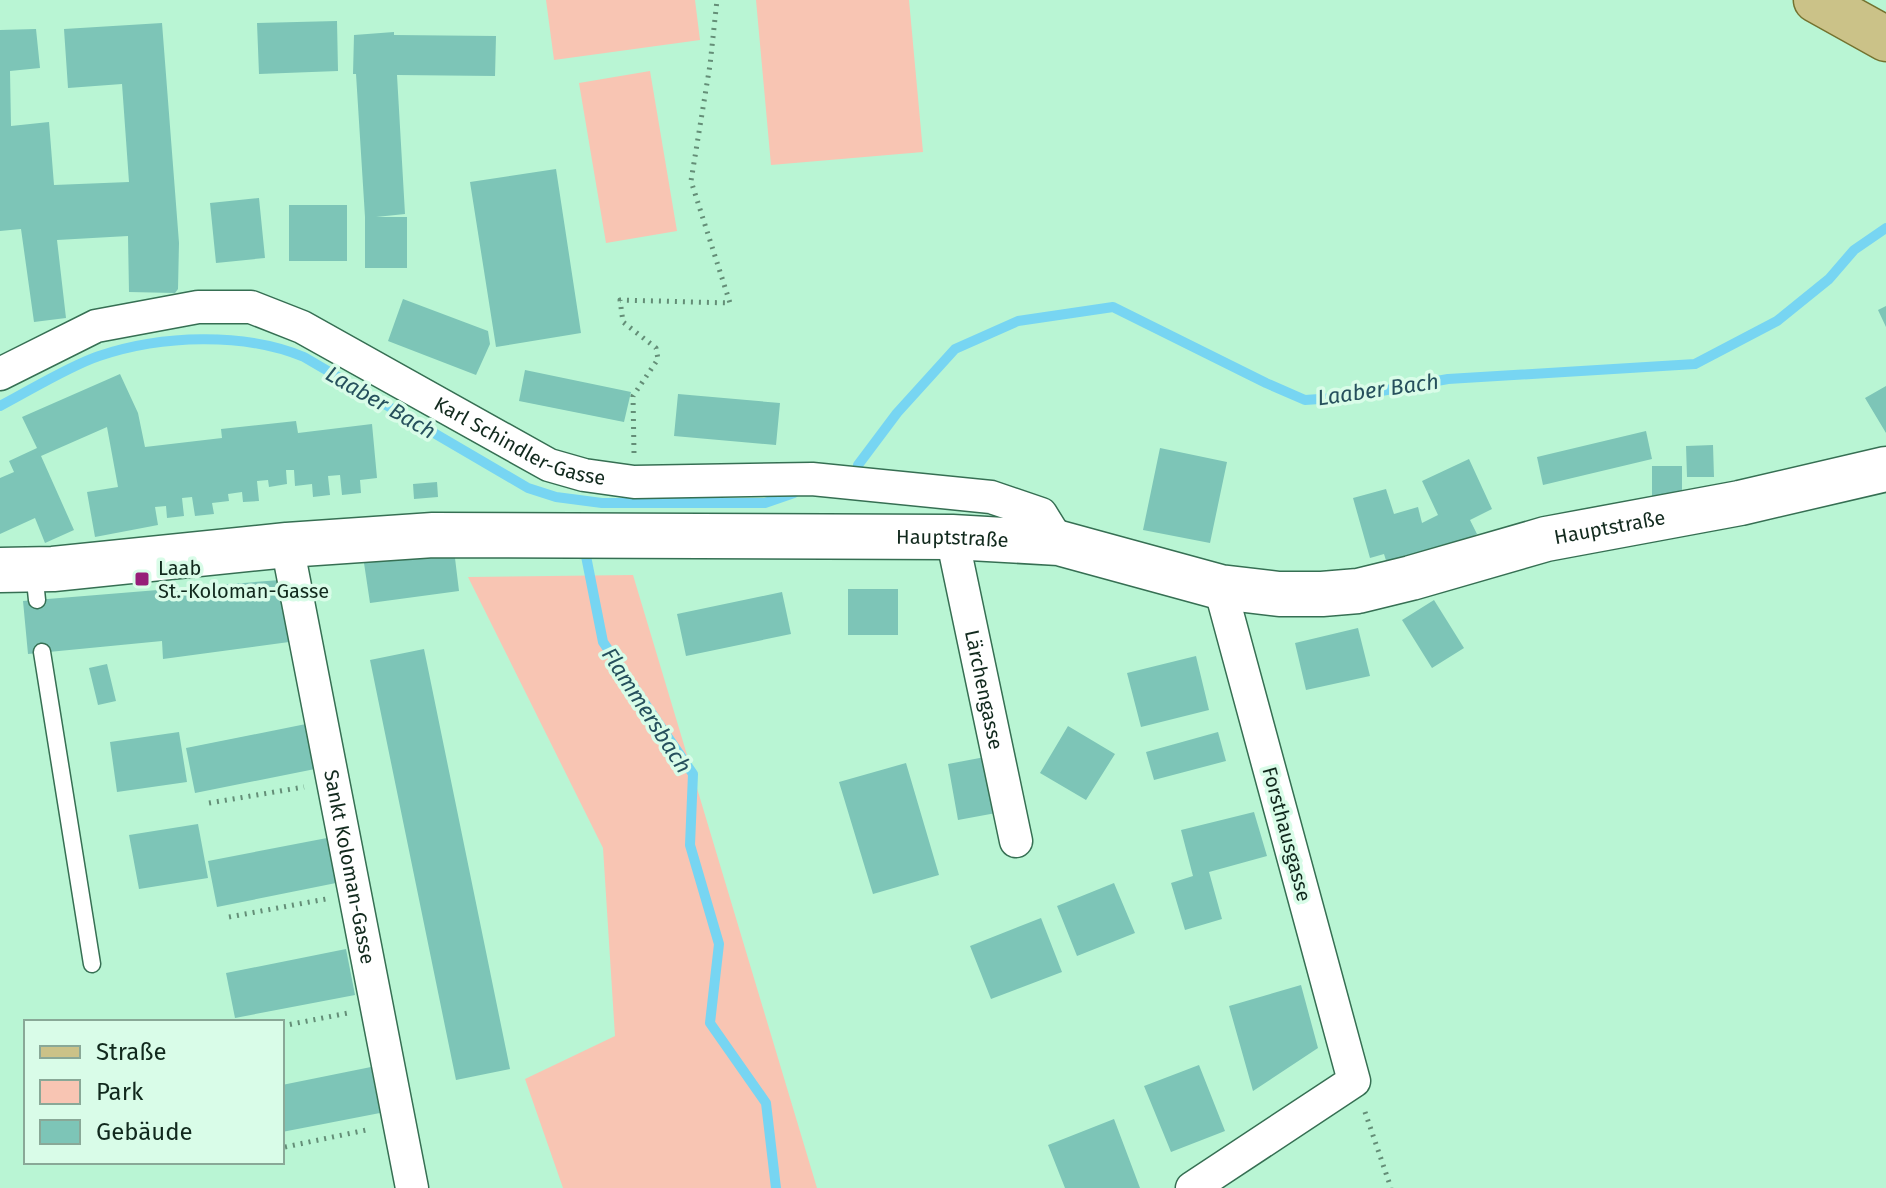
<svg xmlns="http://www.w3.org/2000/svg" width="1886" height="1188" viewBox="0 0 1886 1188" font-family="'Fira Sans',sans-serif">
<style>
.green{fill:#f8c5b3}
.lines{fill:none;stroke-linecap:round;stroke-linejoin:round}
.stream{stroke:#77d5f2;stroke-width:10}
.building{fill:#7dc5b7}
.lane-casing{stroke:#366f53;stroke-width:19}
.street-casing{stroke:#366f53;stroke-width:35}
.secondary-casing{stroke:#366f53;stroke-width:47}
.primary-casing{stroke:#74722f;stroke-width:47}
.path{stroke:#648e77;stroke-width:5;stroke-dasharray:2 6;stroke-linecap:butt}
.lane{stroke:#fff;stroke-width:16}
.street{stroke:#fff;stroke-width:32}
.secondary{stroke:#fff;stroke-width:44}
.primary{stroke:#cbc288;stroke-width:44}
.poi-dot{fill:#961d78;stroke:#d9fce8;stroke-width:3}
.labels{text-anchor:middle;stroke-width:7;stroke-linejoin:round;paint-order:stroke}
.street-label{font-size:20px;fill:#11291d;stroke:#d9fce8}
.poi-label{font-size:20px;fill:#11291d;stroke:#d9fce8;text-anchor:start}
.water-label{font-size:22px;font-style:italic;fill:#26505d;stroke:#d9fce8}
</style>
<rect width="100%" height="100%" fill="#b9f5d4"/>
<path class="green" d="M546,0H695L700,40L554,60Z
M756,0H909L923,152L771,165Z
M650,71L677,231L606,243L579,83Z
M633,575L817,1188H563L525,1079L615,1036L603,848L468,577Z"/>
<g class="lines">
<path class="stream" d="M0,406C29,391 69,366 99,356C161,335 244,332 304,357L528,488L556,497L602,503H765L794,493
M858,465L897,413L955,349L1018,321L1113,307L1266,383L1305,400L1348,397L1448,379L1695,364L1777,321L1829,279L1854,250L1886,228
M584,546L603,642L693,774L690,845L719,944L710,1023L766,1103L776,1188"/>
</g>
<path class="building" d="M337,21L338,71L259,74L257,23Z
M162,23L179,243L178,289L175,293L129,292L128,236L57,240L66,318L34,322L21,229L0,231V30L36,29L40,68L10,71L11,126L49,122L54,185L129,182L122,84L68,88L64,29Z
M394,32V35L496,36L495,76L397,75L405,214L376,217H407V268H365V217L356,74H353L354,35Z
M556,169L581,333L496,347L470,182Z
M259,198L265,258L216,263L210,203Z
M289,205H347V261H289Z
M403,299L488,331L490,344L476,375L388,341Z
M1886,306V327L1878,310Z
M525,370L631,392L624,422L519,401Z
M120,374L138,413L145,447L222,438L221,429L296,421L298,433L372,424L377,478L360,480L361,493L342,495L340,475L328,476L330,495L313,497L312,484L295,486L294,470H286L287,484L269,487L268,480L257,481L259,501L243,502L242,492L228,494L229,501L212,503L214,514L195,516L192,497L182,498L184,516L167,518L166,506L155,507L158,525L95,537L87,492L118,487L107,427L41,456L74,530L45,543L35,518L0,534V478L14,472L9,461L37,448L22,417Z
M1886,386V433L1865,398Z
M678,394L780,403L776,445L674,436Z
M1646,431L1652,459L1543,485L1537,457Z
M1713,445L1714,477H1687L1686,446Z
M1160,448L1227,462L1210,543L1143,530Z
M1469,459L1492,509L1470,520L1477,534L1442,552L1388,567L1384,554L1370,558L1353,498L1386,489L1394,514L1418,507L1422,523L1438,515L1422,481Z
M1652,466H1682V498H1652Z
M437,482L438,497L414,499L413,484Z
M454,550L459,591L370,603L364,563Z
M280,580L289,642L163,659L162,641L28,654L23,601Z
M848,589H898V635H848Z
M782,592L791,634L686,656L677,614Z
M1434,600L1464,648L1432,668L1402,620Z
M1358,628L1370,676L1306,690L1295,643Z
M424,649L510,1069L456,1080L370,660Z
M1196,656L1209,710L1141,727L1127,673Z
M107,664L116,701L98,705L89,668Z
M306,724L315,769L195,793L186,748Z
M1068,726L1115,754L1086,800L1040,773Z
M179,732L187,782L117,792L110,742Z
M1218,732L1226,761L1154,780L1146,752Z
M985,757L996,813L958,820L948,764Z
M906,763L939,875L873,894L839,782Z
M1254,812L1267,856L1209,872L1222,919L1185,930L1171,883L1193,876L1181,830Z
M198,824L208,878L139,889L129,835Z
M327,838L336,883L217,907L208,861Z
M1114,883L1135,933L1077,956L1057,906Z
M1041,918L1062,972L991,999L970,946Z
M346,949L355,995L235,1018L226,973Z
M1301,985L1318,1048L1253,1091L1229,1006Z
M1199,1065L1225,1131L1171,1152L1144,1086Z
M371,1067L380,1113L282,1132V1085Z
M1114,1119L1140,1188H1065L1048,1145Z"/>
<g class="lines">
<defs>
<path id="lane" d="M34,571L37,600
M42,652L92,964"/>
<g id="street">
<path id="s1" d="M0,374L96,326L198,307H251L302,327L549,465L584,475L634,482L812,479L991,497L1041,514L1059,543"/>
<path id="s2" d="M952,537L1016,841"/>
<path id="s3" d="M287,545L412,1188"/>
<path d="M1192,1188L1354,1081L1220,587"/>
</g>
<g id="secondary">
<path id="s4" d="M0,570L53,569L287,545L433,535L952,537L1059,543L1220,587L1279,594H1322L1358,591L1411,578L1546,539L1740,503L1886,469"/>
</g>
<path id="primary" d="M1816,0L1886,39"/>
</defs>
<use href="#lane" class="lane-casing"/>
<use href="#street" class="street-casing"/>
<use href="#secondary" class="secondary-casing"/>
<use href="#primary" class="primary-casing"/>
<path class="path" d="M634,453L633,396L658,359L656,348L623,322L620,300L730,303L691,181L710,65L717,0
M209,803L304,787
M229,917L326,899
M282,1026L348,1013
M1365,1112L1391,1188
M285,1147L371,1129"/>
<use href="#lane" class="lane"/>
<use href="#street" class="street"/>
<use href="#secondary" class="secondary"/>
<use href="#primary" class="primary"/>
</g>
<rect class="poi-dot" x="134" y="571" width="16" height="16" rx="4"/>
<g class="labels">
<g class="street-label">
<text dy="7" stroke="none"><textPath href="#s1" startOffset="566">Karl Schindler-Gasse</textPath></text>
<text dy="7" stroke="none"><textPath href="#s4" startOffset="1626">Hauptstraße</textPath></text>
<text dy="7" stroke="none"><textPath href="#s4" startOffset="954">Hauptstraße</textPath></text>
<text dy="7" stroke="none"><textPath href="#s2" startOffset="156">Lärchengasse</textPath></text>
<text transform="translate(1287 834) rotate(75)" y="7">Forsthausgasse</text>
<text dy="7" stroke="none"><textPath href="#s3" startOffset="328">Sankt Koloman-Gasse</textPath></text>
</g>
<g class="poi-label">
<text x="158" y="575">Laab<tspan x="158" dy="23">St.-Koloman-Gasse</tspan></text>
</g>
<g class="water-label">
<text transform="translate(1378 389) rotate(-8)" y="8">Laaber Bach</text>
<text transform="translate(381 402) rotate(30)" y="8">Laaber Bach</text>
<text transform="translate(647 710) rotate(57)" y="8">Flammersbach</text>
</g>
</g>
<rect x="24" y="1020" width="260" height="144" fill="#d9fce8" stroke="#89a897" stroke-width="2"/>
<rect x="40" y="1046" width="40" height="12" fill="#cbc288" stroke="#89a897" stroke-width="2"/>
<text x="96" y="1060" font-size="24" fill="#11291d">Straße</text>
<rect x="40" y="1080" width="40" height="24" fill="#f8c5b3" stroke="#89a897" stroke-width="2"/>
<text x="96" y="1100" font-size="24" fill="#11291d">Park</text>
<rect x="40" y="1120" width="40" height="24" fill="#7dc5b7" stroke="#89a897" stroke-width="2"/>
<text x="96" y="1140" font-size="24" fill="#11291d">Gebäude</text>
</svg>
